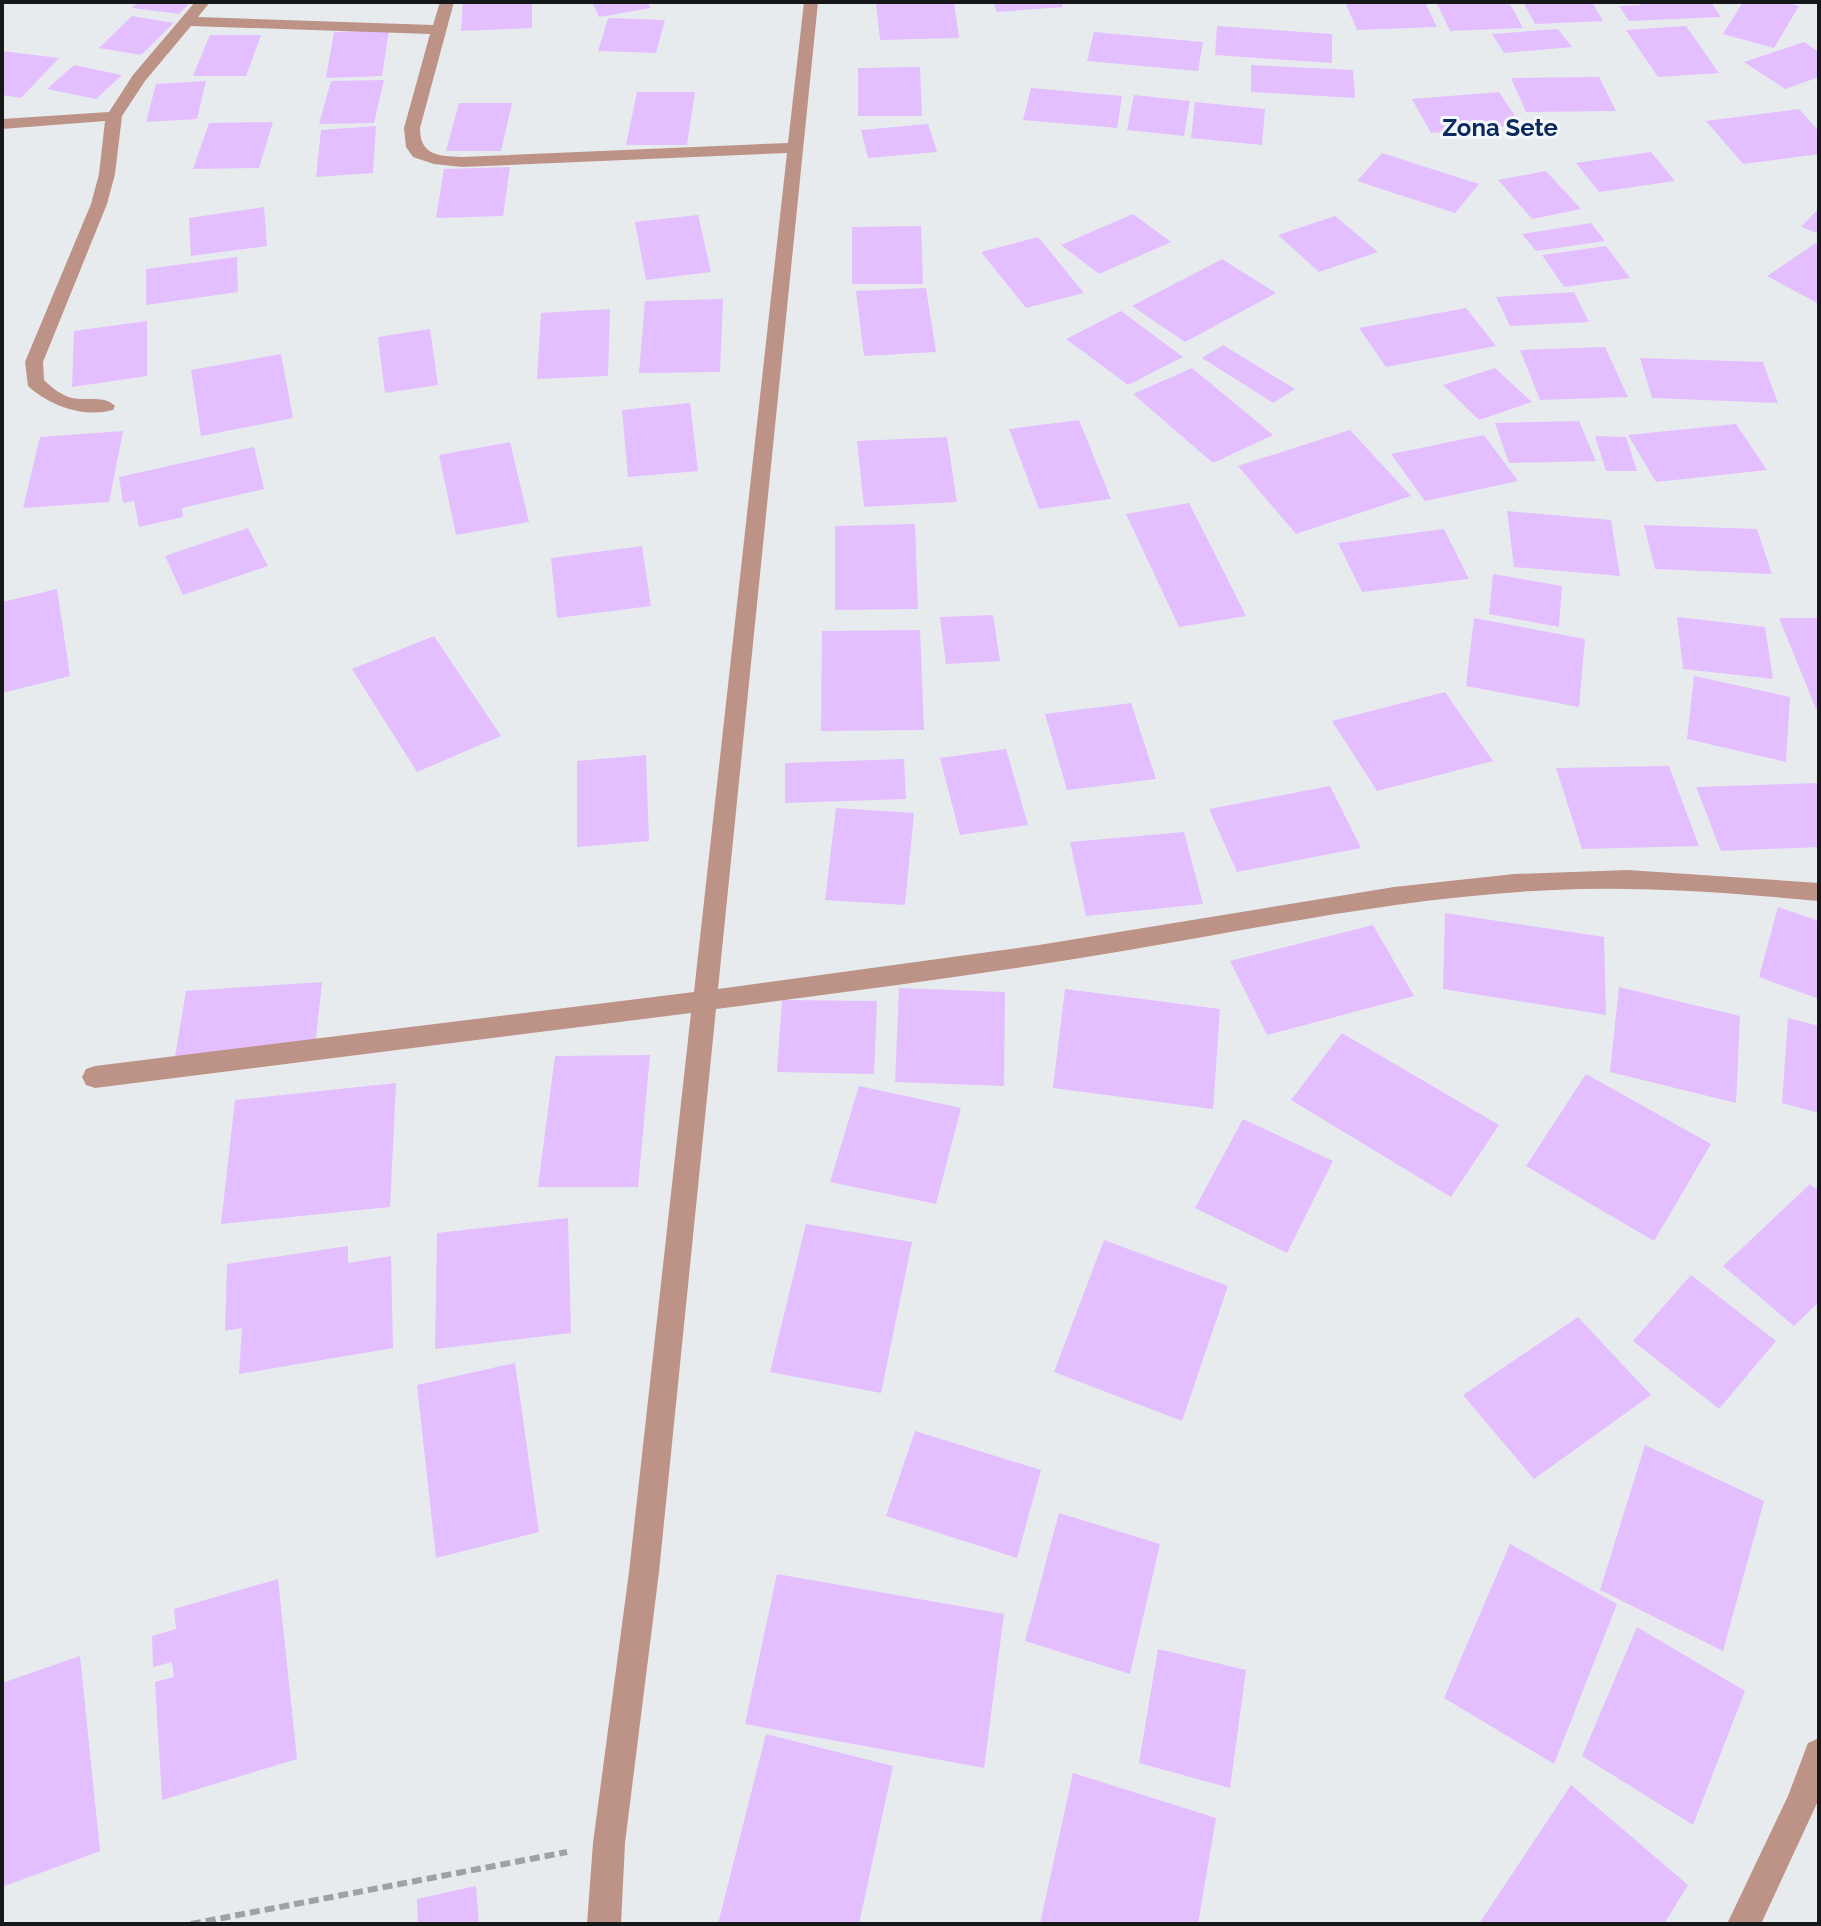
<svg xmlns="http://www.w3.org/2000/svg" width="1821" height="1926" viewBox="0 0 1821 1926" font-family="Raleway,sans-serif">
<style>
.building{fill:#e3bfff}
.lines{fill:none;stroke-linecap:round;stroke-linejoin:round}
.path{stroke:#9fa1a4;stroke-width:6;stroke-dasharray:10 5;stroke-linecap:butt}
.minor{fill:#bd9388;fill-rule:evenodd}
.labels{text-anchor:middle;stroke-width:6;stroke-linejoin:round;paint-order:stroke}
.far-neighbourhood-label{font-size:24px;font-weight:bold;fill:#0b2a5e;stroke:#f5f8fb}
</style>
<rect width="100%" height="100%" fill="#e8ebee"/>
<path class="building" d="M138,2H191L179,14L132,8Z
M463,2H532V28L461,31Z
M592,2H647L651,8L599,17Z
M876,2H954L959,38L880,40Z
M993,2H1061L1063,7L997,12Z
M1345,2H1425L1437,27L1357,30Z
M1436,2H1509L1523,28L1450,31Z
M1523,2H1592L1603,21L1535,24Z
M1638,2H1711L1721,17L1629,21L1619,6L1640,5Z
M1743,2H1784L1799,6L1774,48L1723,34Z
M132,16L174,23L141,55L99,48Z
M608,18L665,20L656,53L598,51Z
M1217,26L1332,34V63L1215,55Z
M1686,26L1719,73L1658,77L1626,30Z
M1558,29L1572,47L1504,53L1492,34Z
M389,30L382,76L326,78L334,32Z
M1094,32L1203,42L1198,71L1087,61Z
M210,35H261L246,76H193Z
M1804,42L1819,52V77L1785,89L1744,62Z
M2,51L59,58L21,98L2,95Z
M74,65L122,75L96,99L47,89Z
M1251,65L1353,70L1355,98L1251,92Z
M920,67L922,116H858V68Z
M1599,77L1616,111L1526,112L1511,78Z
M384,80L374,123L319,124L331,81Z
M206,81L197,119L146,122L156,84Z
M1031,88L1122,96L1117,128L1023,120Z
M637,92H695L687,145H626Z
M1499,92L1521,125L1431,133L1412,99Z
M1134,95L1190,101L1184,136L1127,130Z
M1195,102L1265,109L1262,145L1191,138Z
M459,103H512L501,151H446Z
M1799,109L1819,131V154L1743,164L1706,121Z
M273,122L259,168L193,169L209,123Z
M928,124L937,152L868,158L861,130Z
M376,126L373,173L316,177L321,130Z
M1651,152L1675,181L1599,192L1576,163Z
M1382,153L1479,184L1455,213L1357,181Z
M510,167L503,216L436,218L444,169Z
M1546,171L1581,209L1532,219L1498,180Z
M264,207L267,246L191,256L189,218Z
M1819,208V234L1801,227Z
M1133,214L1171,242L1099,274L1061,245Z
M698,215L711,272L646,280L635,222Z
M1335,216L1378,252L1319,272L1278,235Z
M1591,223L1605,241L1536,251L1522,234Z
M921,226L923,284H852V227Z
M1038,237L1084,293L1026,308L981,252Z
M1816,243L1819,245V304L1767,276Z
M1606,246L1630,278L1564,287L1542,255Z
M237,257L238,292L146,305V269Z
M1222,259L1276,293L1185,342L1132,306Z
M926,288L936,352L864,356L856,291Z
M1574,292L1589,322L1510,326L1496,297Z
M723,299L720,372L639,373L645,301Z
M1466,308L1496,346L1386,367L1359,328Z
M610,309L608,376L537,379L541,313Z
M1121,311L1183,357L1128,385L1066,339Z
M147,321V376L72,387L74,331Z
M430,329L438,385L385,393L378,337Z
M1223,345L1295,389L1273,403L1202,358Z
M1605,347L1628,397L1540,400L1520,350Z
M281,354L293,418L201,436L191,370Z
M1640,358L1763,362L1778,403L1652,398Z
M1192,368L1273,435L1213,463L1133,394Z
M1495,368L1532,402L1479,420L1443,385Z
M690,403L698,471L628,477L622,410Z
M1079,420L1111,499L1039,509L1009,429Z
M1579,421L1596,461L1509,463L1495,423Z
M1736,424L1767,470L1656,482L1628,435Z
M1350,430L1411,496L1296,534L1238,466Z
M123,431L109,502L23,508L40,437Z
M1484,435L1518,481L1425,501L1391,454Z
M1595,436L1626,437L1637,471H1606Z
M947,437L957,502L864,507L857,441Z
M510,442L529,522L456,535L439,455Z
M254,447L264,489L182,508L183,517L139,527L134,501L123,503L119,477Z
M1189,503L1222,568L1246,616L1179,627L1126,514Z
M1507,511L1611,520L1620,576L1514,567Z
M915,524L918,609L835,610V526Z
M1644,525L1757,529L1772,574L1655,569Z
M248,528L268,566L183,595L165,556Z
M1444,529L1469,579L1362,592L1338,543Z
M642,546L651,606L557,618L551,558Z
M1493,574L1562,586L1559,627L1489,614Z
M57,589L70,676L2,693V602Z
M993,615L1000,661L946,664L940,617Z
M1677,617L1765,627L1773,679L1683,669Z
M1474,618L1585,639L1579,707L1466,686Z
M1779,618H1819V709H1816Z
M920,630L924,730L821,731L822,631Z
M434,636L501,736L417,772L352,669Z
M1694,676L1790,697L1786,762L1687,739Z
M1445,692L1493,761L1377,791L1332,721Z
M1131,703L1156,779L1067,790L1045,714Z
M1006,749L1028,825L960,835L940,758Z
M646,755L649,841L577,847V761Z
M904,759L906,799L785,803V763Z
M1669,766L1699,846L1582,849L1556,768Z
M1819,783V847L1721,851L1696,787Z
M1330,786L1361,848L1237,872L1209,809Z
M836,808L914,813L905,905L825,900Z
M1184,832L1203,904L1086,916L1070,842Z
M1778,907L1819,921V999L1759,977Z
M1445,913L1604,937L1606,1015L1443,989Z
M1373,925L1414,996L1267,1035L1230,961Z
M322,982L315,1047L175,1057L186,991Z
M1619,987L1740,1016L1736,1103L1610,1072Z
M899,988L1005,992L1004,1086L895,1082Z
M1065,989L1220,1009L1213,1109L1053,1088Z
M782,1000L877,1001L874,1074L777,1072Z
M1788,1018L1819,1026V1113L1782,1103Z
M1342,1033L1499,1125L1451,1197L1291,1100Z
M650,1055L638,1187H538L555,1056Z
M1586,1074L1711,1144L1654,1241L1526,1166Z
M396,1083L390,1207L221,1224L235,1100Z
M859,1086L961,1108L936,1204L830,1182Z
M1243,1119L1333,1161L1287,1253L1195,1208Z
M1810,1184L1819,1191V1302L1794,1326L1723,1266Z
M568,1218L571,1333L435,1349L437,1233Z
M806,1224L912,1242L881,1393L770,1372Z
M1104,1240L1228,1286L1182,1421L1054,1372Z
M348,1246V1263L391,1256L393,1348L239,1374L242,1328L225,1331L227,1264Z
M1691,1275L1776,1341L1719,1409L1633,1341Z
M1578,1317L1651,1395L1534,1479L1463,1395Z
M515,1363L539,1532L436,1558L417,1385Z
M915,1431L1041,1470L1017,1558L886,1516Z
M1645,1445L1764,1501L1723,1651L1600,1590Z
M1059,1513L1160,1544L1130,1674L1025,1641Z
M1510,1544L1617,1604L1554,1764L1444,1698Z
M777,1574L1004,1614L984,1768L745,1724Z
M278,1579L297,1759L162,1800L155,1682L174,1677L172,1662L153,1667L152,1636L176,1629L174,1609Z
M1637,1627L1745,1691L1693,1825L1582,1756Z
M1158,1649L1246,1670L1230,1788L1139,1763Z
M80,1656L100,1851L2,1887V1683Z
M766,1734L893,1766L859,1924H718Z
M1073,1773L1216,1818L1198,1924H1040Z
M1571,1785L1688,1885L1664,1924H1479Z
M476,1886L479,1924H418L417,1899Z"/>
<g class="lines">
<path class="path" d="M191,1924L567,1852"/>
<path class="minor" d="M195,2H210L198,17L433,25L440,2H454L420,128C420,156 439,156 462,157L788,143L804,2H818L718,989L1039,945L1394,887L1514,874L1628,870L1819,883V901C1731,893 1642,886 1554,890C1409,896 1265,927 1123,951C988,974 852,991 716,1009L659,1572L625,1843L621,1924H587L593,1843L629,1572L691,1013L95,1088L86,1085L82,1077L86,1069L95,1066L694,992L787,153L462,167L434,164L413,157L406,147L404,128L430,34L191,26L145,81L122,116L115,174L107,204L43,362L44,380C52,388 61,395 72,398C86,401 105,395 115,406L113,410C83,418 50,406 28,386L25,362L91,204L99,174L105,121L2,129V119L109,112L133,75Z
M1819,1738V1799L1761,1924H1727L1788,1796L1808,1743Z"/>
</g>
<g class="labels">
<g class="far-neighbourhood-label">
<text x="1500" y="136">Zona Sete</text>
</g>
</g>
<rect width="1821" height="1926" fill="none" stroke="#161718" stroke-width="8"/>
</svg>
